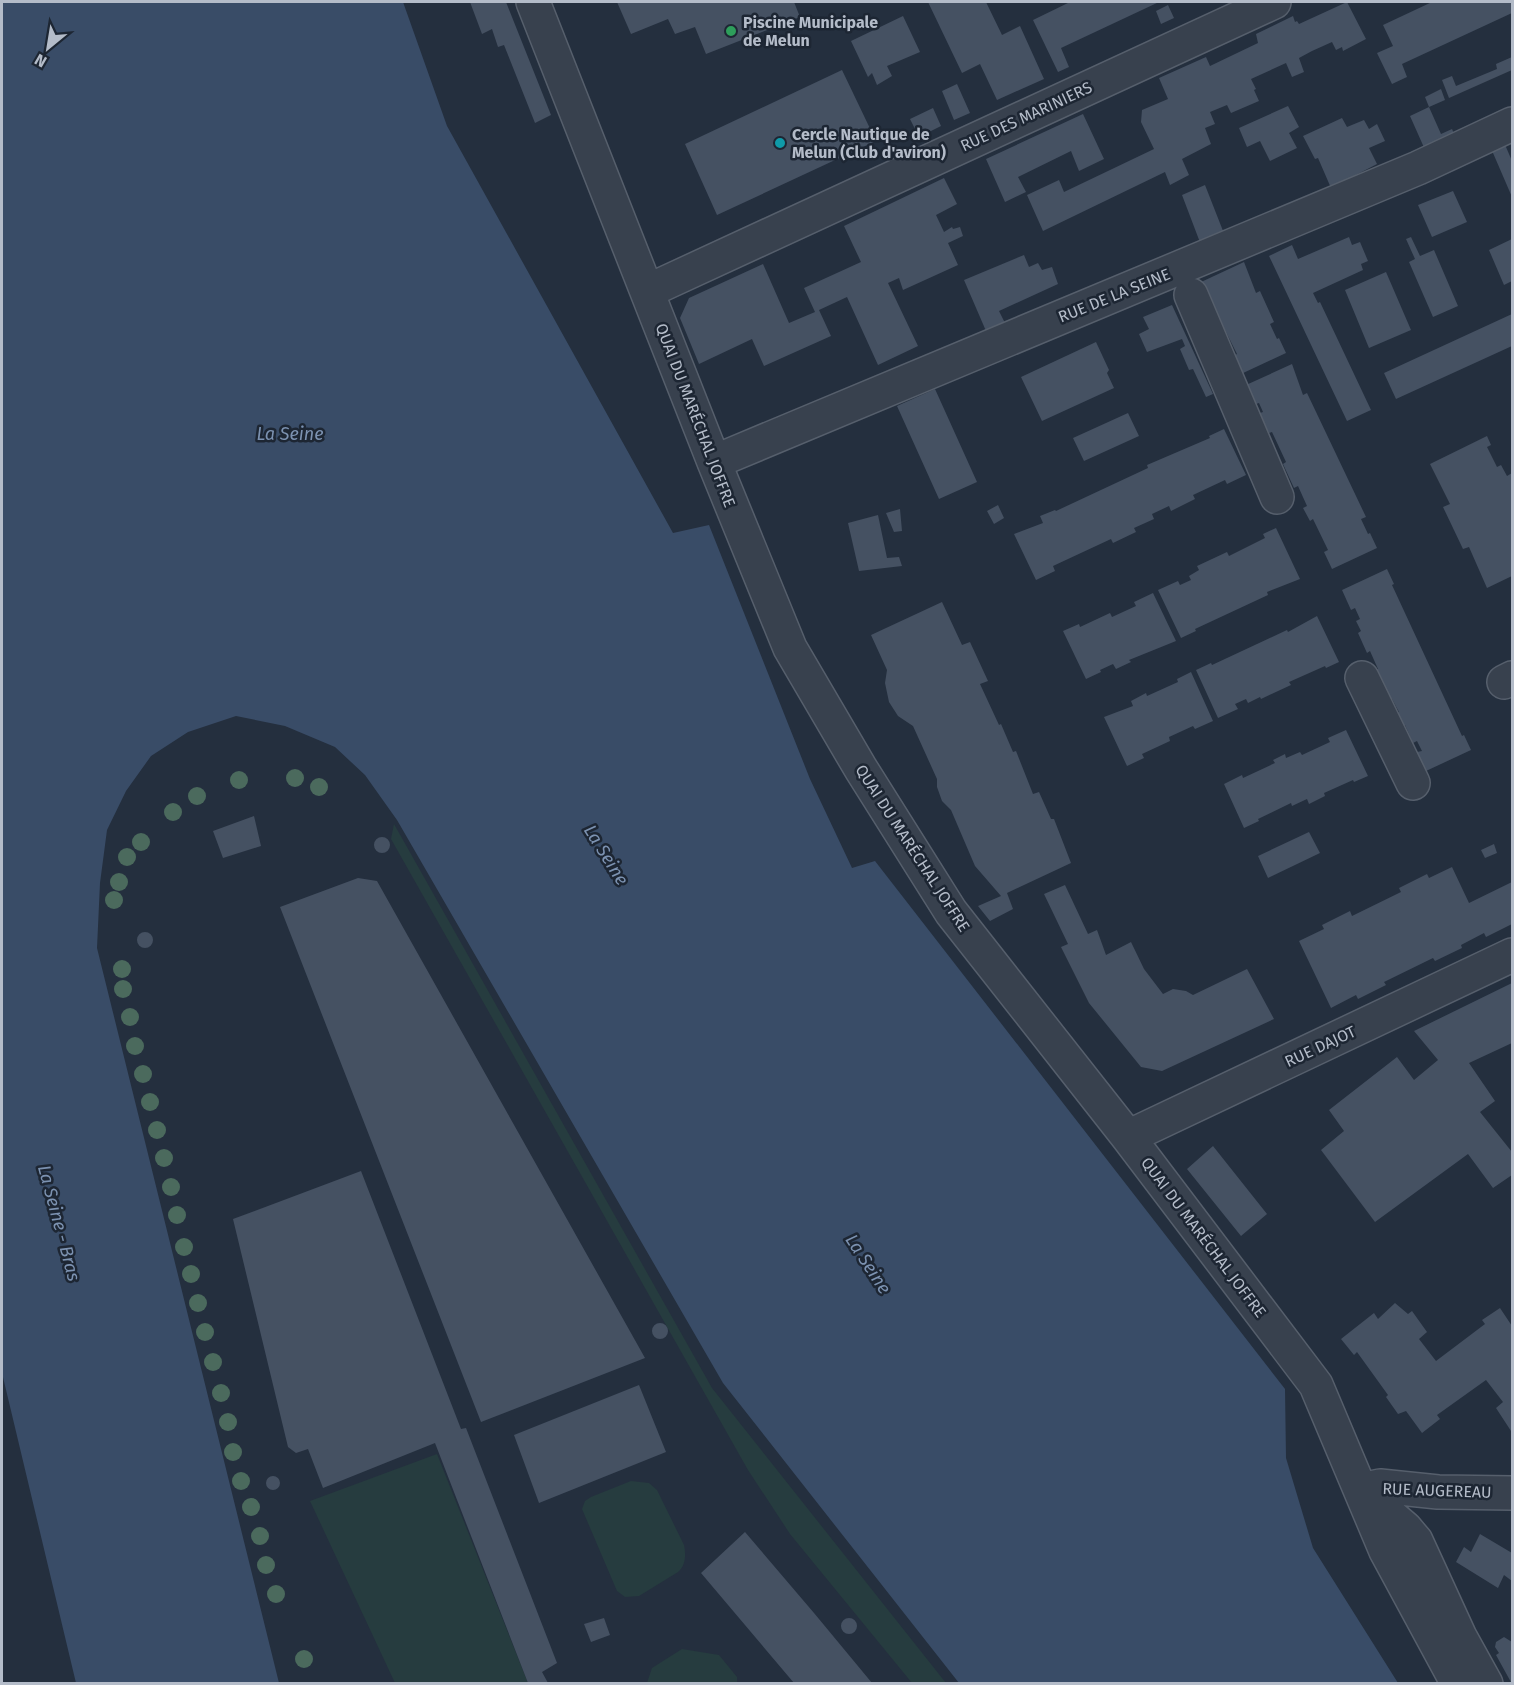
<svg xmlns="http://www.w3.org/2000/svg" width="1514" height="1685" viewBox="0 0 1514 1685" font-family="'Fira Sans',sans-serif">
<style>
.green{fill:#263c3f}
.water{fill:#394c67}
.building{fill:#455162}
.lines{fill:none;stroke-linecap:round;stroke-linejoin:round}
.minor-casing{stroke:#565f6c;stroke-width:36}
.minor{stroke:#38414e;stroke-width:33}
.tree{fill:#4b6a5d}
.leisure-dot{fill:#2e9e5b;stroke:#1d2633;stroke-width:2}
.culture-dot{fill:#0f9aa8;stroke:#1d2633;stroke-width:2}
.labels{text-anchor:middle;stroke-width:5;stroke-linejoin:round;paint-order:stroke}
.poi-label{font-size:16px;font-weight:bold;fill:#b4bcc9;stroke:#1d2633;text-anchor:start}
.street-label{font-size:16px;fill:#b4bcc9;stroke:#1d2633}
.water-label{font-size:18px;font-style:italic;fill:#7c92b1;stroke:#1d2633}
</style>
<rect width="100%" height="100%" fill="#242f3e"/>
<path class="green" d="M394,824L712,1388L946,1683H912L790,1534L748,1470L391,839Z
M437,1454L528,1683H395L310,1501Z
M631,1481L649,1483L657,1490L684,1545C686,1554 686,1565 678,1572L639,1596L625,1597L617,1591L582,1509L585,1501L591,1497Z
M682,1649L719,1655L737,1677V1683H647L652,1668Z"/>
<path class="water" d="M2,2H403L447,126L673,533L709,525L810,779L852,868L875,861L1285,1389L1286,1458L1313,1548L1398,1683H959L723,1383L397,820L365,775L335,747L285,726L236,716L188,732L151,756L126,791L107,830L100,883L97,948L279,1683H76L2,1373Z"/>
<path class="building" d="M470,2H506L551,115L535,123L504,45L498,47L492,29L482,34Z
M617,2H794L800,17L706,54L695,27L675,34L668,19L631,34Z
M928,2H986L1002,35L1020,26L1044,79L997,100L980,64L962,73Z
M1070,2H1159L1061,48L1069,67L1058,72L1033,20Z
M1347,2L1366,39L1343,51L1342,47L1336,50L1332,42L1312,51L1299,58L1304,72L1292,77L1286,63L1251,79L1256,89L1254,90L1259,101L1231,113L1227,105L1210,112L1215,124L1205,128L1211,144L1182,159L1189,175L1170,185L1165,172L1043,231L1027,195L1059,180L1064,192L1154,149L1141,122L1142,110L1168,99L1159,78L1206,57L1210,66L1258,43L1256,34L1293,16L1295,22L1297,21L1299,24Z
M1432,2H1512V13L1402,64L1407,77L1392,84L1377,53L1393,46L1383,25Z
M1168,5L1174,18L1161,24L1156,11Z
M903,16L920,52L887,66L892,76L877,85L872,73L868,77L851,41Z
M1512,57V70L1449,98L1442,80L1452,76L1456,86L1497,69L1496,64Z
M842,70L876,141L717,215L685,144Z
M957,84L970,113L954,120L942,91Z
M1441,89L1445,100L1429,107L1425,97Z
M1288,106L1299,127L1289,133L1297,148L1270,161L1260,141L1247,147L1239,128Z
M1429,107L1441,134L1452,129L1456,138L1426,152L1410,116Z
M933,108L941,126L919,137L910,119Z
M1083,114L1104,159L1079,171L1071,151L1018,177L1026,192L1005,202L986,159Z
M1342,118L1347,127L1364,120L1369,129L1377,124L1385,141L1369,148L1377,164L1331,188L1318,158L1315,159L1303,136Z
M1503,140L1512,161V197L1490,146Z
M944,178L957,204L936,215L944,232L952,227L953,229L960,227L963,236L948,243L958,265L903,290L899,278L888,283L918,346L878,365L847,297L819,310L831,336L764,366L752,339L699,364L680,318L689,298L763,264L789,323L815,312L804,288L861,262L844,226Z
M1205,185L1225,236L1201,245L1182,195Z
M1453,191L1467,222L1432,237L1418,205Z
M1349,237L1352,245L1360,242L1368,261L1361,264L1363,270L1313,293L1318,303L1320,302L1371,410L1347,421L1269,256L1292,245L1298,259Z
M1411,237L1420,256L1434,250L1458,306L1433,317L1409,262L1415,259L1406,239Z
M1512,239V281L1504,285L1489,250Z
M1024,255L1029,267L1038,263L1042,270L1052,267L1058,284L999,311L1005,323L986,331L964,280Z
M1244,262L1256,293L1260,291L1274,322L1270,324L1277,339L1279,338L1286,353L1241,374L1233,356L1237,354L1223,326L1219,327L1213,314L1217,313L1211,299L1199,283Z
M1386,272L1411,330L1369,348L1345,290Z
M1172,305L1213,394L1206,397L1193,369L1189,370L1180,349L1185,346L1182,339L1147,352L1139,334L1149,329L1143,317Z
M1512,314V346L1396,399L1384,373Z
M1096,342L1109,370L1107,373L1114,388L1042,421L1021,377Z
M1292,364L1303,395L1307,393L1366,517L1361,519L1368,534L1370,533L1377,548L1332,569L1324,552L1328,550L1313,519L1310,521L1303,508L1307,506L1298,486L1294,488L1283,464L1286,462L1272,432L1269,433L1260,413L1263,412L1259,403L1256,404L1246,385Z
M935,389L977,482L939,499L897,406Z
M1128,413L1139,436L1084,461L1073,438Z
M1224,429L1246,475L1227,484L1225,480L1193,495L1195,499L1171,511L1169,506L1152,514L1154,519L1134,528L1136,532L1113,543L1111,539L1053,566L1055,571L1036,580L1014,534L1043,523L1040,516L1055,510L1056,511L1148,468L1147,465L1210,438L1209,436Z
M1487,436L1491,445L1487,447L1497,467L1501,465L1507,476L1512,473V576L1487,588L1469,547L1463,549L1443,507L1450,504L1430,464Z
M998,505L1004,518L994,524L987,511Z
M900,509L902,531L894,532L886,513Z
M878,515L887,558L899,557L902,566L859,571L848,523Z
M1276,528L1300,579L1267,592L1268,595L1195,629L1196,631L1181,638L1158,590L1178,581L1180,585L1191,580L1189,576L1199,570L1197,566L1227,552L1229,556L1265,538L1263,534Z
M1387,569L1394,584L1392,585L1462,736L1464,735L1471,750L1426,771L1417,752L1422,751L1417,741L1413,743L1405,725L1401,727L1395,714L1399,712L1392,699L1389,701L1375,670L1378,669L1370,651L1367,653L1358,633L1361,631L1356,621L1360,619L1355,608L1351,610L1342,590Z
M1153,593L1176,641L1129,660L1131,662L1116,669L1113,664L1100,670L1101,672L1086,679L1063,631L1079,624L1080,627L1110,613L1112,617L1136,606L1134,602Z
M942,602L962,645L970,642L988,681L980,684L999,725L1001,724L1013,752L1016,751L1033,794L1039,792L1051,819H1054L1071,863L1007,893L1013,909L990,921L978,906L1001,896L975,866L951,810L942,801L937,787V779L913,726L898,716L889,702L885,683L887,670L871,635Z
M1317,616L1339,662L1326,668L1325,666L1289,682L1291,685L1261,699L1260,697L1248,703L1246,699L1235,704L1238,709L1218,718L1196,670L1211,663L1212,665L1287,630L1288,632Z
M1191,672L1213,721L1195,729L1193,726L1169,737L1170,741L1142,754L1144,758L1127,766L1104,717L1133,706L1131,701L1146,693L1147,696L1178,682L1177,679Z
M1346,730L1368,776L1354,782L1353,780L1324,793L1325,796L1309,804L1307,799L1292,806L1291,803L1258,819L1259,821L1244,828L1224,784L1242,775L1243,778L1275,763L1273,760L1285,754L1286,758L1300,752L1302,755L1330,742L1328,738Z
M254,816L261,846L223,858L213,831Z
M1309,832L1320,853L1268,878L1258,856Z
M374 845a8 8 0 1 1 16 0a8 8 0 1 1-16 0Z
M1494,844L1497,853L1485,858L1481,850Z
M1452,867L1469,903L1512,882V924L1486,937L1484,933L1461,945L1462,948L1435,961L1433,958L1384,982L1386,985L1358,999L1356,995L1331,1008L1299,941L1324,929L1322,925L1350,911L1352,916L1401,892L1399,888L1427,874L1429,878Z
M358,878L377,881L645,1358L481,1422L280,907Z
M1065,885L1088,934L1097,930L1106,955L1131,942L1144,969L1163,994L1173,989L1186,991L1193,995L1247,969L1274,1019L1162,1071L1141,1067L1089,1003L1061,947L1068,944L1044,894Z
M137 940a8 8 0 1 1 16 0a8 8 0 1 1-16 0Z
M1512,983V1043L1469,1063L1495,1101L1480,1112L1512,1152V1175L1493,1188L1468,1154L1375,1222L1321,1150L1344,1131L1329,1110L1397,1057L1414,1080L1438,1060L1414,1031Z
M1213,1146L1267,1214L1241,1236L1187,1169Z
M361,1171L461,1429L466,1428L557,1663L542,1672L548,1683H528L435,1443L323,1488L308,1449L296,1453L288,1447L233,1219Z
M1395,1303L1408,1314L1412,1311L1427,1332L1419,1339L1436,1361L1485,1324L1482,1320L1500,1308L1512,1326V1430L1511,1431L1496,1408L1503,1402L1486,1380L1437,1415L1440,1419L1422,1433L1406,1411L1398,1414L1386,1397L1388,1395L1357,1352L1354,1355L1341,1339L1374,1313L1378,1319Z
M652 1331a8 8 0 1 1 16 0a8 8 0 1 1-16 0Z
M639,1385L666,1452L539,1503L514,1435Z
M266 1483a7 7 0 1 1 14 0a7 7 0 1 1-14 0Z
M745,1532L814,1613L872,1683H794L701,1573Z
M1480,1534L1512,1553V1581L1504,1575L1498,1588L1456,1562L1464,1547L1471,1552Z
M604,1618L610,1635L591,1642L584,1624Z
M841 1626a8 8 0 1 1 16 0a8 8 0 1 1-16 0Z
M1504,1637L1512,1642V1684L1496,1655L1499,1653L1495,1647L1496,1642Z"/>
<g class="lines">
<defs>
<path id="minor" d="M533,2L714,462L790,648L861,769L951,912L1128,1137L1316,1385L1386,1551L1458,1684
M648,291L1274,2
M1191,295L1277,497
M714,462L1418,168L1512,124
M1362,678L1413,783
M1504,682L1512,678
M1128,1137L1512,955
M1361,1490L1380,1486L1438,1492L1512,1493
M1365,1494L1405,1528L1416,1541L1460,1637L1486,1684"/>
</defs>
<use href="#minor" class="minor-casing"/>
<use href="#minor" class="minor"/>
</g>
<g class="tree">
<circle cx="295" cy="778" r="9"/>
<circle cx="239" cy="780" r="9"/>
<circle cx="319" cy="787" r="9"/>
<circle cx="197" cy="796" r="9"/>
<circle cx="173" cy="812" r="9"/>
<circle cx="141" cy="842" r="9"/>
<circle cx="127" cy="857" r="9"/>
<circle cx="119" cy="882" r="9"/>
<circle cx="114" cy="900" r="9"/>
<circle cx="122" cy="969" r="9"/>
<circle cx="123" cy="989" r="9"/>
<circle cx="130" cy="1017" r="9"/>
<circle cx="135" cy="1046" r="9"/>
<circle cx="143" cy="1074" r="9"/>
<circle cx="150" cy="1102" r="9"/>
<circle cx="157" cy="1130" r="9"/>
<circle cx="164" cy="1158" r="9"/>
<circle cx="171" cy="1187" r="9"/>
<circle cx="177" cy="1215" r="9"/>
<circle cx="184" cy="1247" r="9"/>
<circle cx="191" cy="1274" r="9"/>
<circle cx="198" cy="1303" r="9"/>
<circle cx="205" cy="1332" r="9"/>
<circle cx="213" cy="1362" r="9"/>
<circle cx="221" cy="1393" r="9"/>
<circle cx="228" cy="1422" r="9"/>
<circle cx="233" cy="1452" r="9"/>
<circle cx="241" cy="1481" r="9"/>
<circle cx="251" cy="1507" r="9"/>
<circle cx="260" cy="1536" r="9"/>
<circle cx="266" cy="1565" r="9"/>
<circle cx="276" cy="1594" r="9"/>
<circle cx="304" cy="1659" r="9"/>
</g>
<circle class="leisure-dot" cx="731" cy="31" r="6"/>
<circle class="culture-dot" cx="780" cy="143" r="6"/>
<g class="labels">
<g class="poi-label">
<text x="743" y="28">Piscine Municipale<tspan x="743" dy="18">de Melun</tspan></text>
<text x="792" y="140">Cercle Nautique de<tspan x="792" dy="18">Melun (Club d'aviron)</tspan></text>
</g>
<g class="street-label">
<text transform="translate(1026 116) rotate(-25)" y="6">RUE DES MARINIERS</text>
<text transform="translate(1114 295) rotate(-22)" y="6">RUE DE LA SEINE</text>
<text transform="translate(696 415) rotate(69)" y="6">QUAI DU MARÉCHAL JOFFRE</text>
<text transform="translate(913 848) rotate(57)" y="6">QUAI DU MARÉCHAL JOFFRE</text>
<text transform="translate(1320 1046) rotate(-25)" y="6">RUE DAJOT</text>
<text transform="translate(1204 1237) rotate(53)" y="6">QUAI DU MARÉCHAL JOFFRE</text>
<text transform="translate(1437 1490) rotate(2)" y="6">RUE AUGEREAU</text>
</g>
<g class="water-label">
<text x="290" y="440">La Seine</text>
<text transform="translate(606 855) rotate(58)" y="6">La Seine</text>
<text transform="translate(59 1223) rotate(75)" y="6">La Seine - Bras</text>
<text transform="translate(868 1264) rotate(57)" y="6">La Seine</text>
</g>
</g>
<rect width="1514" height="1685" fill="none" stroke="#b4bcc9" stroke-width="6"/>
<g transform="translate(48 48) rotate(210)" stroke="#1d2633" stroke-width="4.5" paint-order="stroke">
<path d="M0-4.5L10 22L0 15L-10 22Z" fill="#b4bcc9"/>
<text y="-9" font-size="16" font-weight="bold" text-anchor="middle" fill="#b4bcc9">N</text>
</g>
</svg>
